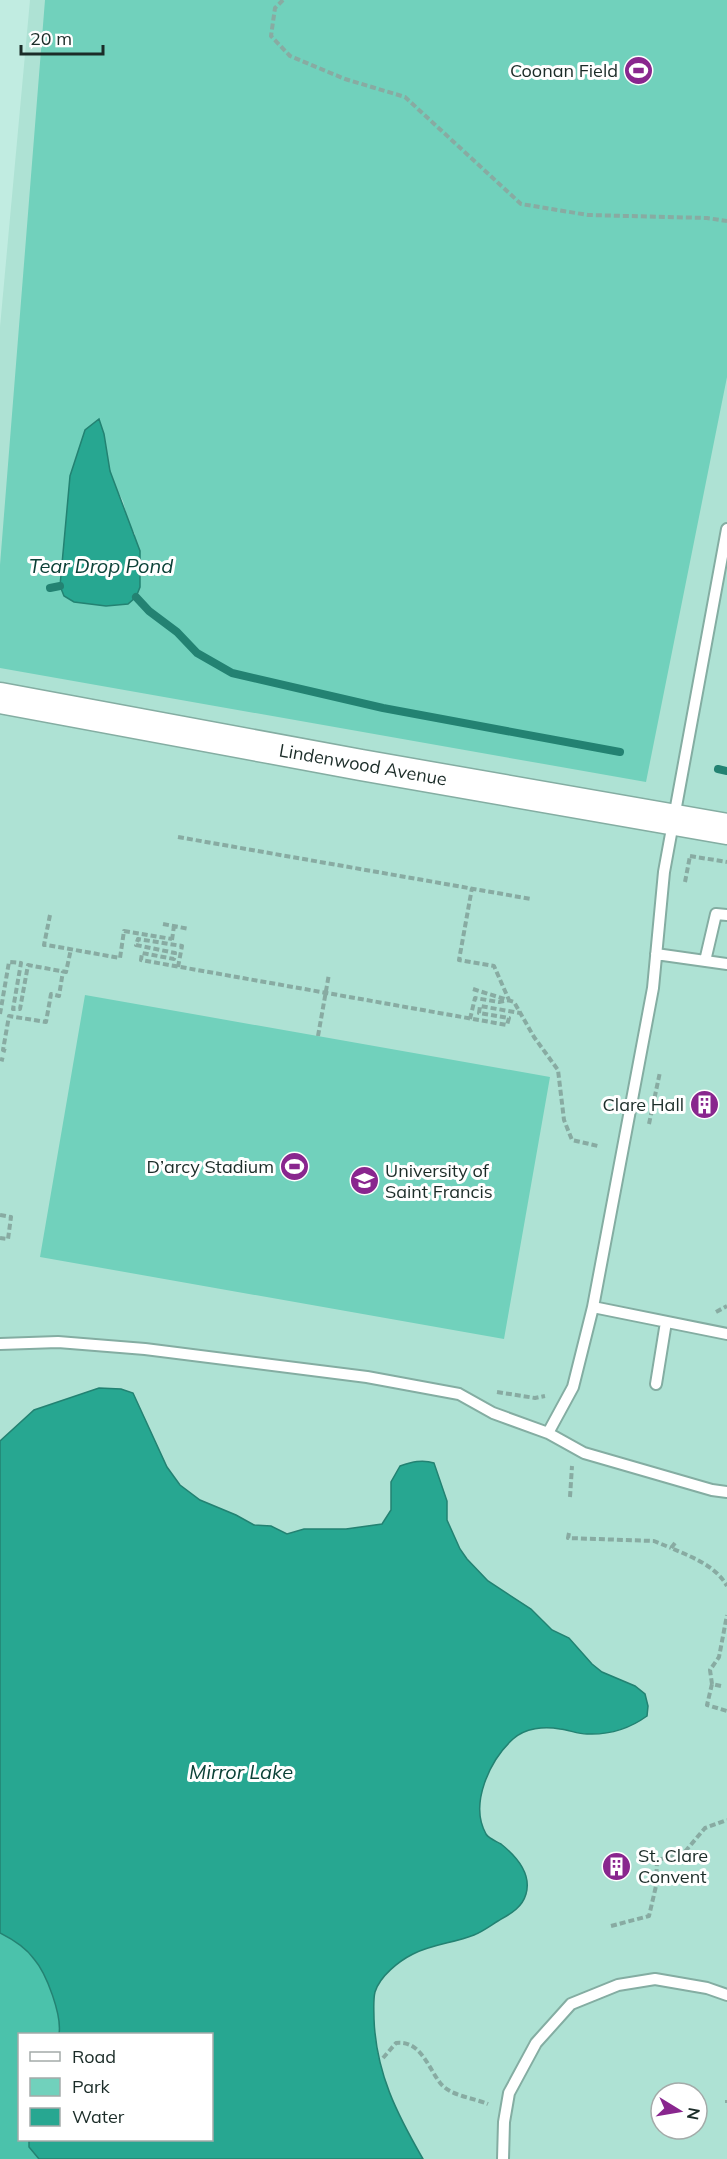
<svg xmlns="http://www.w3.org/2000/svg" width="727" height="2159" viewBox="0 0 727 2159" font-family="Mulish,sans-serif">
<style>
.built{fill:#aee2d4;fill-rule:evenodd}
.green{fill:#71d1bc;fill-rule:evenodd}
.forest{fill:#4bc2ab}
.water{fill:#27a791;stroke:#238272;stroke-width:1.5}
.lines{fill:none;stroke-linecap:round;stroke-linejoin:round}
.stream{stroke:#238272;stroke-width:8}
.lane-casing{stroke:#84ada2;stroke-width:14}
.secondary-casing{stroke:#84ada2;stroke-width:33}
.path{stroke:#88aba2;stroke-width:4;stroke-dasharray:6 3;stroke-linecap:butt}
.lane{stroke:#fff;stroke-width:10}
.secondary{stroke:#fff;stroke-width:30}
.labels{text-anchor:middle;stroke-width:6;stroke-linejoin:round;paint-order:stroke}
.poi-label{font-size:18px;fill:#1b2c28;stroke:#fff;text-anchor:end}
.street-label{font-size:18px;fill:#1b2c28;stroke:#fff}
.water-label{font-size:20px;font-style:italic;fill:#0c4238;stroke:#fff}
</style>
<rect width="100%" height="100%" fill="#c1ece1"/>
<path class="built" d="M30,0H727V2159H0V327ZM20,2034H212V2140H20ZM661,2093H697V2129H661Z"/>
<path class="green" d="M45,0H727V377L646,782L0,668V565ZM98,420L104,435L110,471L117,490L123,501L129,524L135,534L128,604L106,606L74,602Z
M85,995L550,1077L504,1339L40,1257Z"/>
<path class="forest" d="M0,1933C12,1939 26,1948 34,1959C47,1974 62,2016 59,2034H20V2140H29V2147L39,2159H0Z"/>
<path class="water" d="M99,419L104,434L110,471L140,551V587L136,597L128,604L106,606L74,602L64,596L60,586L70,476L85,430Z
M99,1388L121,1389L133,1393L167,1467L180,1485L200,1500L236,1515L254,1525L271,1526L287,1534L304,1529H346L382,1524L391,1510V1482L400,1466C412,1462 422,1459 434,1463L447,1501V1520L460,1549L467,1559L488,1581L531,1609L552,1630L569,1638L592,1664L602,1672L635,1686L645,1694L648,1706L647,1716C629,1729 609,1735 587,1734C578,1734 569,1730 560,1729C544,1726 525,1728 513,1739C490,1760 469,1804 486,1834C489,1839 496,1841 501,1844C516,1856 532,1873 526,1894C522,1908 510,1914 498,1921C490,1926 482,1932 474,1935C454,1943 433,1944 413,1954C399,1961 380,1976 375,1992C373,2000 374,2011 374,2019C376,2073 397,2114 423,2159H39L29,2147V2140H212V2034H59C62,2016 47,1974 34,1959C26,1948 12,1939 0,1933V1441L34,1410Z"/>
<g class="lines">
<path class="stream" d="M50,588L60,586
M136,597L149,611L177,632L197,653L232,673L383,708L620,752
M718,769L727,771"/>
<defs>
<path id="lane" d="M727,529L664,872L653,988L593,1307L727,1334
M656,954L727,964
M705,961L716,914L727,915
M593,1307L573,1387L548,1433L584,1453L712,1490L727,1492
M0,1344L58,1342L145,1349L367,1377L459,1394L493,1413L548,1433
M656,1384L666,1322
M503,2159L504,2122L509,2093L536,2043L571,2004L618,1985L655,1979L707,1988L727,1995"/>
<path id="secondary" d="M0,698L361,765L727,829"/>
</defs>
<use href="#lane" class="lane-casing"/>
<use href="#secondary" class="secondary-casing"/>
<path class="path" d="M283,0L275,8L271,36L290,56L345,79L405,97L521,204L588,215L707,218L727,221
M178,837L531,899
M690,856L727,862
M685,882L690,856
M50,915L44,945H47L120,958L124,931L172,939
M163,924L189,929
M172,940L174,926
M178,967L182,946L138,939L136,945L175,953L174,959L142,953L141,960L507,1025L509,1018L479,1013L480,1006L520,1013
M473,989L514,1002L534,1037L558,1070L564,1120L572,1140L598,1146
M0,1014L9,962L21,963L13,1009H20L28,965L66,972L71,949
M470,1019L475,998L499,1002L509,1000L494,966L459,960L472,888
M318,1036L329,974
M6,1051L3,1050L9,1016L46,1022L51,994L59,996L63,971
M0,1059L4,1060
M649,1124L660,1072
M0,1215L11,1217L8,1239L0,1238
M716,1312L727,1306
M497,1392L535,1398L545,1396
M570,1497L572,1466
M569,1533L568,1538L654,1541L671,1548
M675,1543L671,1548C692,1557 716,1566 727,1586
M712,1684L707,1705L727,1711
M721,1686L712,1684L710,1670L719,1657L727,1615
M642,1862L657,1860
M611,1926L649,1916L656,1886L657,1860L683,1854L705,1828L727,1820
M383,2058L396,2043C421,2040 428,2068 441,2084C451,2096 474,2098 488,2104
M727,2100V2103"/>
<use href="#lane" class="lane"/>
<use href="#secondary" class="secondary"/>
</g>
<defs>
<symbol id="stadium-disc" viewBox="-11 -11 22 22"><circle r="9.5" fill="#89268e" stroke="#fff"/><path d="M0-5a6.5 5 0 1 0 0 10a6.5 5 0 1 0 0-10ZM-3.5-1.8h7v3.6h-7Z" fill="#fff"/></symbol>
<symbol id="building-disc" viewBox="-11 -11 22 22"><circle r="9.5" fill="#89268e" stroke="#fff"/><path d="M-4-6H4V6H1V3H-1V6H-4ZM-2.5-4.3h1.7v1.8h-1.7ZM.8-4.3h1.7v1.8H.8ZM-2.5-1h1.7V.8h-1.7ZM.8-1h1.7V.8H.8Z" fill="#fff"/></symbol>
<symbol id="university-disc" viewBox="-11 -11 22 22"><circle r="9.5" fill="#89268e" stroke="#fff"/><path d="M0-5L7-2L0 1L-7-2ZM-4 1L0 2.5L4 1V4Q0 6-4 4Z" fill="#fff"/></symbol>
</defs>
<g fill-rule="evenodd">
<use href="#stadium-disc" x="622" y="54" width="33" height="33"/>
<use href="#building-disc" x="688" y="1088" width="33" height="33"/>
<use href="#stadium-disc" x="278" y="1150" width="33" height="33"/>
<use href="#university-disc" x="348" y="1164" width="33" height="33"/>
<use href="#building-disc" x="600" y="1850" width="33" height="33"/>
</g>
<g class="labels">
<g class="poi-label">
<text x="618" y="77">Coonan Field</text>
<text x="684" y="1111">Clare Hall</text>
<text x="274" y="1173">D’arcy Stadium</text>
<text x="385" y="1177" text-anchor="start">University of<tspan x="385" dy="21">Saint Francis</tspan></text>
<text x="638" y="1862" text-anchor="start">St. Clare<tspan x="638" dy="21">Convent</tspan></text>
</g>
<g class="street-label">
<text transform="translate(363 765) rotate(10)" y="6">Lindenwood Avenue</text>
</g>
<g class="water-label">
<text x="101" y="573">Tear Drop Pond</text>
<text x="241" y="1779">Mirror Lake</text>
</g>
</g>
<rect x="18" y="2033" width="195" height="108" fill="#ffffff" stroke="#a4aba9" stroke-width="1.5"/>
<rect x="30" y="2052" width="30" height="9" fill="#ffffff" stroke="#a4aba9" stroke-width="1.5"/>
<text x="72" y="2063" font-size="18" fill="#1b2c28">Road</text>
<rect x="30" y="2078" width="30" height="18" fill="#71d1bc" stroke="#a4aba9" stroke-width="1.5"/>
<text x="72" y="2093" font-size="18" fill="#1b2c28">Park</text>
<rect x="30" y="2108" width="30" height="18" fill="#27a791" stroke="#a4aba9" stroke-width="1.5"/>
<text x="72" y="2123" font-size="18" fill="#1b2c28">Water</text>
<g transform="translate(679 2111) rotate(101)"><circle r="28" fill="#ffffff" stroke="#a4aba9" stroke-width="1.5"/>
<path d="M0-4.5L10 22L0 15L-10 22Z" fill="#89268e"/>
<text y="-9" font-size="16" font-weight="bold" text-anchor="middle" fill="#1b2c28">N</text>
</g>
<path d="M21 45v9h82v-9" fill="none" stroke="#1b2c28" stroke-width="3"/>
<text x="30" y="45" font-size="18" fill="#1b2c28" stroke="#ffffff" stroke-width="4.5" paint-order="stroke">20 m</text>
</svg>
